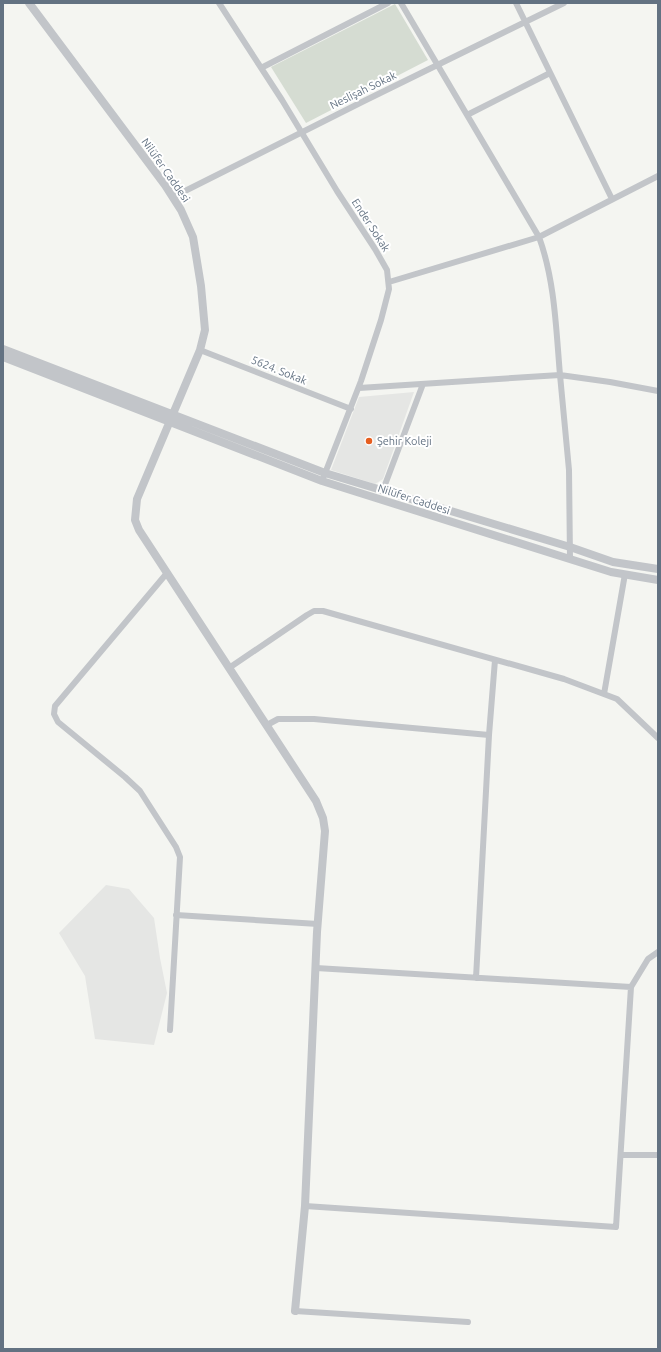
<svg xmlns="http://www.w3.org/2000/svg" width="661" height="1352" viewBox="0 0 661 1352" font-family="Ubuntu,sans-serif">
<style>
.built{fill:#e5e6e4}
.green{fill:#d5dcd2}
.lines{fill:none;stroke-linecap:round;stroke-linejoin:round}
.minor{stroke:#c2c5c9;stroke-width:6}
.tertiary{stroke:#c2c5c9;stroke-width:8}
.poi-dot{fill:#e65e1f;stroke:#fff;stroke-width:1.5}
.labels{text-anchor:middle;stroke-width:4;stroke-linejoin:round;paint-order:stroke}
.street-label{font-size:11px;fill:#637282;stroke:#fff}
.poi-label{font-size:11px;fill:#637282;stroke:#fff;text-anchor:start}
</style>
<rect width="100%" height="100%" fill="#f4f5f1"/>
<path class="built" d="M414,392L383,479L375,484L331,470L359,397Z
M106,885L129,889L154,918L160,958L167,993L154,1045L95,1039L85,976L59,933Z"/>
<path class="green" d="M395,4L428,60L306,123L271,67Z"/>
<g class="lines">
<path class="minor" d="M219,3L282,100L337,191L375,249L387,270L389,289L381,320L361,381L322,481
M516,3L612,199
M261,68L388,3
M467,115L550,73
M173,197L364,101L564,3
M389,282L539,237L658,176
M200,350L351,409
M359,388L560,375C556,329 555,281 539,237L401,3
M383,490L423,384
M570,559L569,470L560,375L610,382L658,391
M167,573L55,706L54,714L58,722L125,777L140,791L176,847L180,857L170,1030
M229,668L307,615L314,611H323L564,679L617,699L658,738
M604,694L625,574
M267,725L278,719H314L489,735
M176,915L318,924
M316,968L631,987
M476,978L489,735L495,660
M621,1155H658
M305,1206L616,1227L631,987L648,959L658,952
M295,1311L468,1322"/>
<path class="tertiary" d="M29,3L165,185L181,210L193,237L201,286L205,330L200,350L137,499L135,520L139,530L316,801L323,818L325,831L317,932L305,1206L295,1311
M3,349L325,473L570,547L613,562L658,569
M3,357L322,481L611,572L658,580"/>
</g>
<circle class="poi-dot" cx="369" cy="441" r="4"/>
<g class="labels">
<g class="street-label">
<text transform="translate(363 90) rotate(-26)" y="4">Neslişah Sokak</text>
<text transform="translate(166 170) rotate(55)" y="4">Nilüfer Caddesi</text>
<text transform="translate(371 225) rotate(57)" y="4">Ender Sokak</text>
<text transform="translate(279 370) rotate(22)" y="4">5624. Sokak</text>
<text transform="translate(414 499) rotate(18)" y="4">Nilüfer Caddesi</text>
</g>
<g class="poi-label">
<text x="377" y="445">Şehir Koleji</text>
</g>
</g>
<rect width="661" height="1352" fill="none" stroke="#637282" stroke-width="8"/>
</svg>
